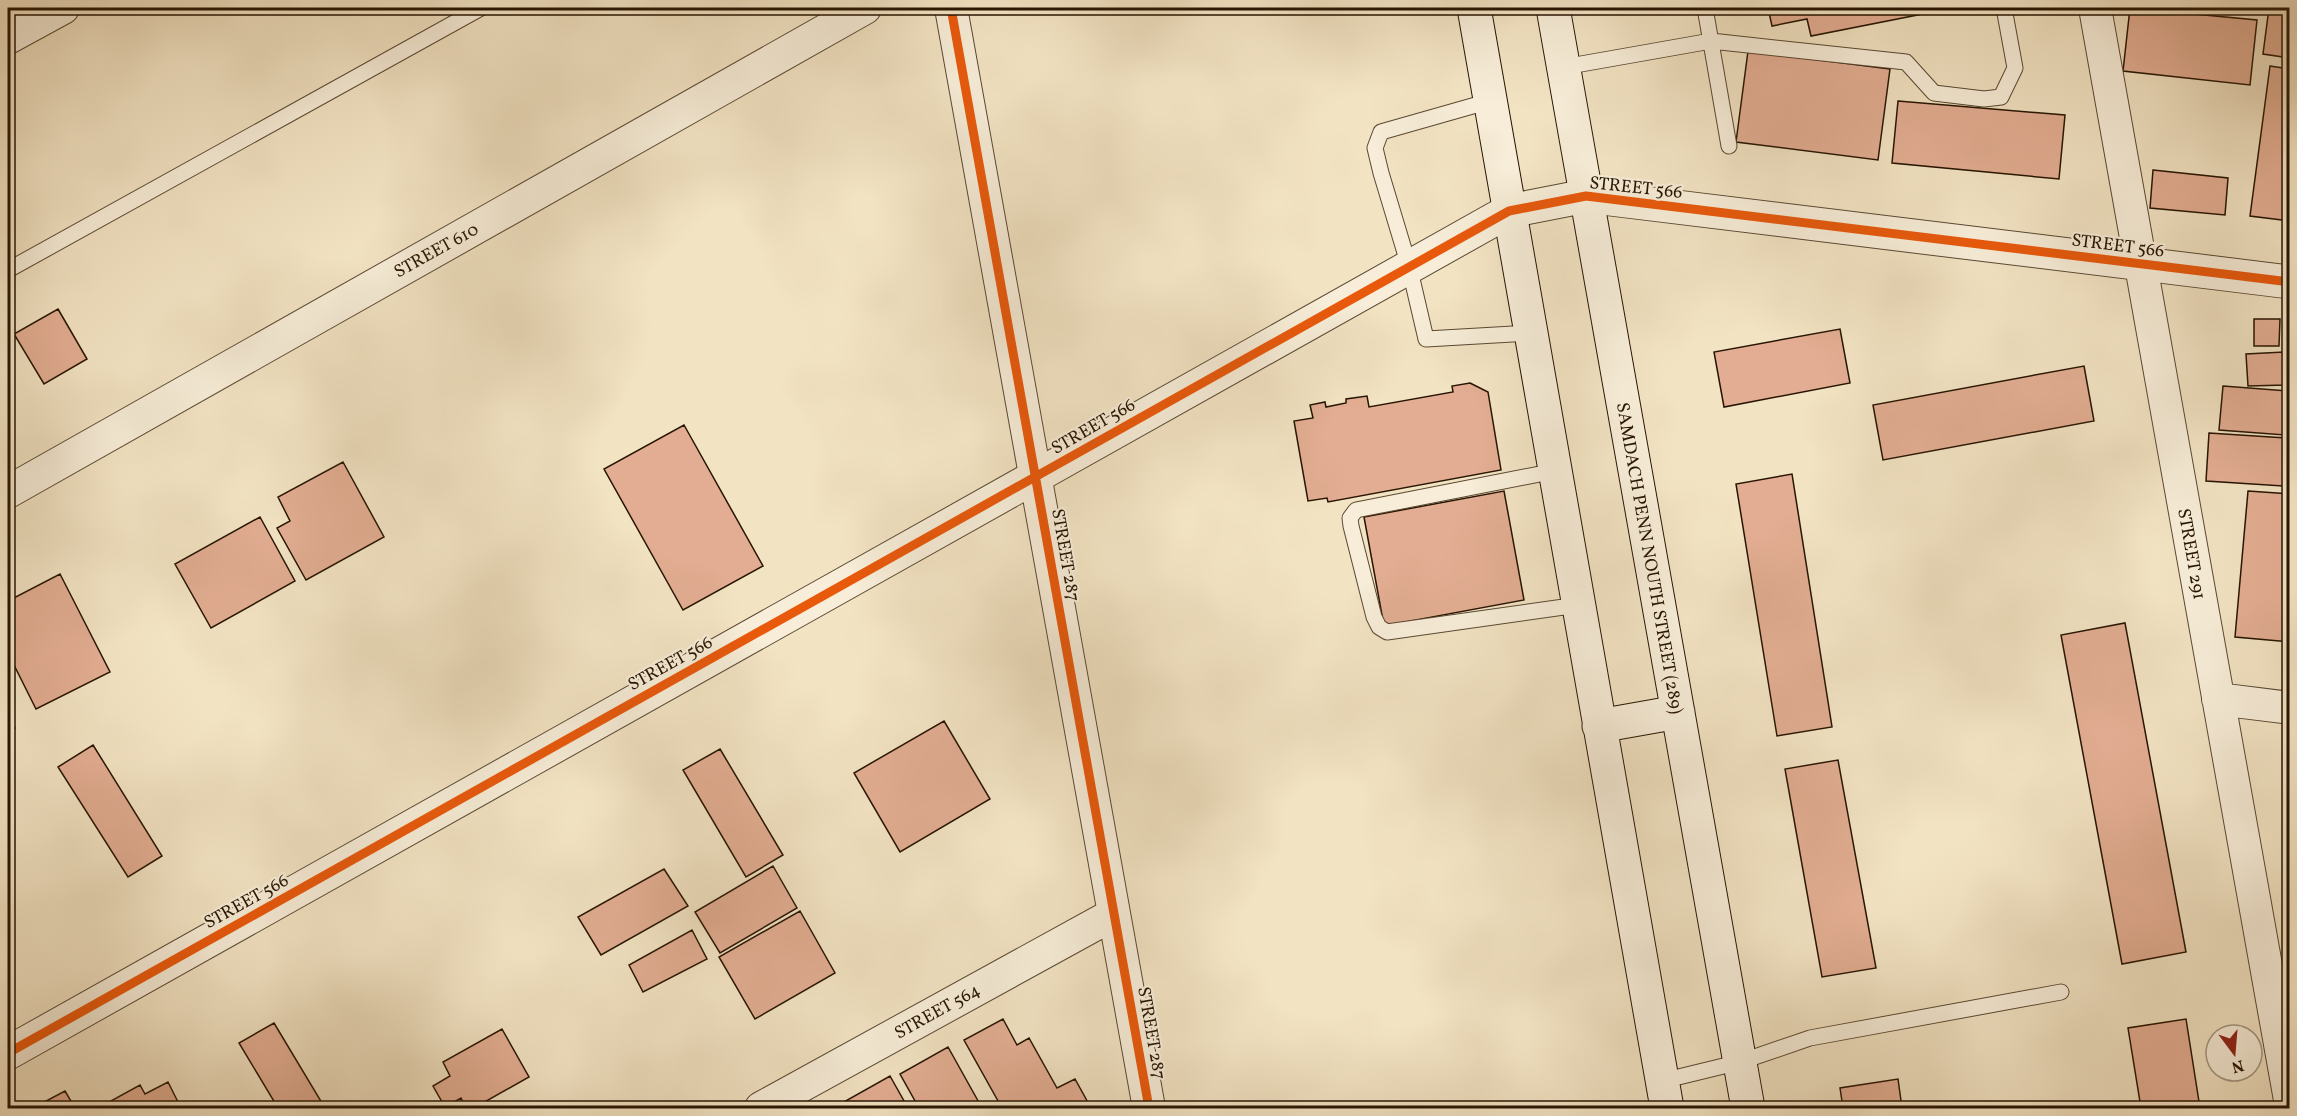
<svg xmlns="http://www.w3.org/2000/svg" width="2297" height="1116" viewBox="0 0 2297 1116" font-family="Vollkorn,serif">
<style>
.building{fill:#e2ad92;stroke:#271502;stroke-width:1.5}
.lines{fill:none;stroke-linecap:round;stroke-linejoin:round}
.service-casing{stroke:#5a4832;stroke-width:17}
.minor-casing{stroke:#5a4832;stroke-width:34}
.tertiary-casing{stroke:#5a4832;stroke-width:35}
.secondary-casing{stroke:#271502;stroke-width:35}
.service{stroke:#f7edd8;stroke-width:15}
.minor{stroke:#f7edd8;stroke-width:32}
.tertiary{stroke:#f7edd8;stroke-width:33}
.secondary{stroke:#f7edd8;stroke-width:33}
.cycleway-casing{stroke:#f7edd8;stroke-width:13}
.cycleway{stroke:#e8590c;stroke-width:9}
.labels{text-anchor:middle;stroke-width:4.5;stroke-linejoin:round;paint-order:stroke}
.street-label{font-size:18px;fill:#271502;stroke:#f7edd8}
</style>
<rect width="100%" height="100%" fill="#f2e3c3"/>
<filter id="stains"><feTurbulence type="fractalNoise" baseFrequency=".00333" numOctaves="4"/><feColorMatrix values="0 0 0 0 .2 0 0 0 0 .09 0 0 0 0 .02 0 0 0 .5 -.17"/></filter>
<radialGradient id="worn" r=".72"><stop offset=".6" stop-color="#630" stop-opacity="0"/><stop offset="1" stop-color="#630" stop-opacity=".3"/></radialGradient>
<path class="building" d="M1768,8H1953L1811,36L1807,19L1772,26Z
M2130,8L2257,20L2250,85L2123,71Z
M2215,8H2254V12Z
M2269,8H2290V58L2263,54Z
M1748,51L1890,69L1878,160L1736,142Z
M2270,66L2290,69V221L2250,216Z
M1898,101L2065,115L2059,179L1892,163Z
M2153,170L2228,178L2225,215L2150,208Z
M58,309L87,359L44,384L14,334Z
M2254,319H2280L2279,346H2254Z
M1840,329L1850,383L1724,407L1714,352Z
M2284,352L2286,385L2248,386L2246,354Z
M2084,366L2094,421L1883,460L1873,405Z
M1470,383L1488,392L1501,470L1328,502L1327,498L1308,501L1294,421L1313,418L1310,405L1325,402L1326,407L1346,403V399L1367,396L1369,407L1453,392L1452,386Z
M2223,386L2288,391L2285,435L2219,430Z
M684,425L763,566L683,610L604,469Z
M2209,433L2286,438L2283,486L2206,481Z
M343,462L384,537L306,580L277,528L290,521L278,497Z
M1792,474L1832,727L1777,736L1736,484Z
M1504,491L1524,600L1384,626L1364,517Z
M2248,491L2290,494V642L2235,637Z
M260,517L295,581L211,628L175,564Z
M60,574L110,672L36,709L8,653V601Z
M2125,623L2186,952L2122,964L2061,635Z
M8,716L15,728L8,732Z
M944,721L990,799L900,852L854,773Z
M93,745L162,856L128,877L58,767Z
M720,749L783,855L746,877L683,770Z
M1838,760L1876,968L1822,977L1785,769Z
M773,866L797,908L720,953L695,912Z
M664,869L688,906L601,955L578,917Z
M800,911L835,973L755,1019L719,957Z
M692,930L707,959L643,992L629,965Z
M1003,1019L1017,1045L1029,1038L1057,1088L1075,1079L1091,1108H1002L964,1040Z
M2186,1019L2200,1108H2141L2128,1028Z
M274,1023L325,1108H278L239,1043Z
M502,1029L529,1077L474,1108H466L461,1098L445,1107L433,1086L450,1076L443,1062Z
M948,1047L982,1108H919L900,1074Z
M890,1076L908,1108H845L842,1103Z
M1898,1079L1902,1108H1843L1840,1088Z
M168,1082L181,1108H112L109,1102L140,1085L145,1094Z
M65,1091L75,1108H33Z"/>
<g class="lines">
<defs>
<path id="service" d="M1705,8L1729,146
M1564,67L1711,41L1906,62L1934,93L1984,99L2001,97L2015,68L2004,8
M1490,101L1381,132L1375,148L1381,173L1409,266L1426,339L1532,333
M8,270L481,8
M1555,471L1356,510L1350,518L1351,526L1374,617L1379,627L1387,632L1578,605
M1662,1081L1740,1062L1810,1038L2061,992"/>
<path id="minor" d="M951,8L1149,1108
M2095,8L2290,1100
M8,38L63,8
M8,492L865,8
M2218,699L2290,708
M761,1108L1114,914"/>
<path id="tertiary" d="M8,1053L1509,211L1586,196L2290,282"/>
<path id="secondary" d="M1474,8L1667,1108
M1553,8L1748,1108
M1599,726L1678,712"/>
</defs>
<use href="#service" class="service-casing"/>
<use href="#minor" class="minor-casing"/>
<use href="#tertiary" class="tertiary-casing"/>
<use href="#secondary" class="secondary-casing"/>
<use href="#service" class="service"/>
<use href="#minor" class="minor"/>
<use href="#tertiary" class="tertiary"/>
<use href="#secondary" class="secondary"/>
<defs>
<path id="cycleway" d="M951,8L1149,1108
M8,1053L1509,211L1586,196L2290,282"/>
</defs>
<use href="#cycleway" class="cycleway-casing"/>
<use href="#cycleway" class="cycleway"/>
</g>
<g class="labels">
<g class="street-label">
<text transform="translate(1636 187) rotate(6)" y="6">STREET 566</text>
<text transform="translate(2118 245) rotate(7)" y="6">STREET 566</text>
<text transform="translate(436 250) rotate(-29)" y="6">STREET 610</text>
<text transform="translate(1093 426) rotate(-30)" y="6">STREET 566</text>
<text transform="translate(2192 554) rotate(80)" y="6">STREET 291</text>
<text transform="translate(1066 555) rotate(80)" y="6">STREET 287</text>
<text transform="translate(1650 558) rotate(80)" y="6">SAMDACH PENN NOUTH STREET (289)</text>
<text transform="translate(670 663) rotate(-29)" y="6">STREET 566</text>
<text transform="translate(246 901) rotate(-29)" y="6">STREET 566</text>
<text transform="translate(937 1011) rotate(-29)" y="6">STREET 564</text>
<text transform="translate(1152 1033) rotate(80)" y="6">STREET 287</text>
</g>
</g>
<rect width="2297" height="1116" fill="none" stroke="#f2e3c3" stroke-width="30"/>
<rect x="9" y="9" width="2279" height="1098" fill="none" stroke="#271502" stroke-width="3"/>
<rect x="15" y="15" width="2267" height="1086" fill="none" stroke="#271502" stroke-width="1.5"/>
<g transform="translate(2234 1053) rotate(164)"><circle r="28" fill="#f7edd8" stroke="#a49782" stroke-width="1.5"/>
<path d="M0-4.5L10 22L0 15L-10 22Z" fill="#8f2418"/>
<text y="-9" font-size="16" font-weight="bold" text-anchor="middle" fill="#271502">N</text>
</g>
<rect width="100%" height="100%" filter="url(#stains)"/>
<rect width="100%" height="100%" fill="url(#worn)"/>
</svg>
